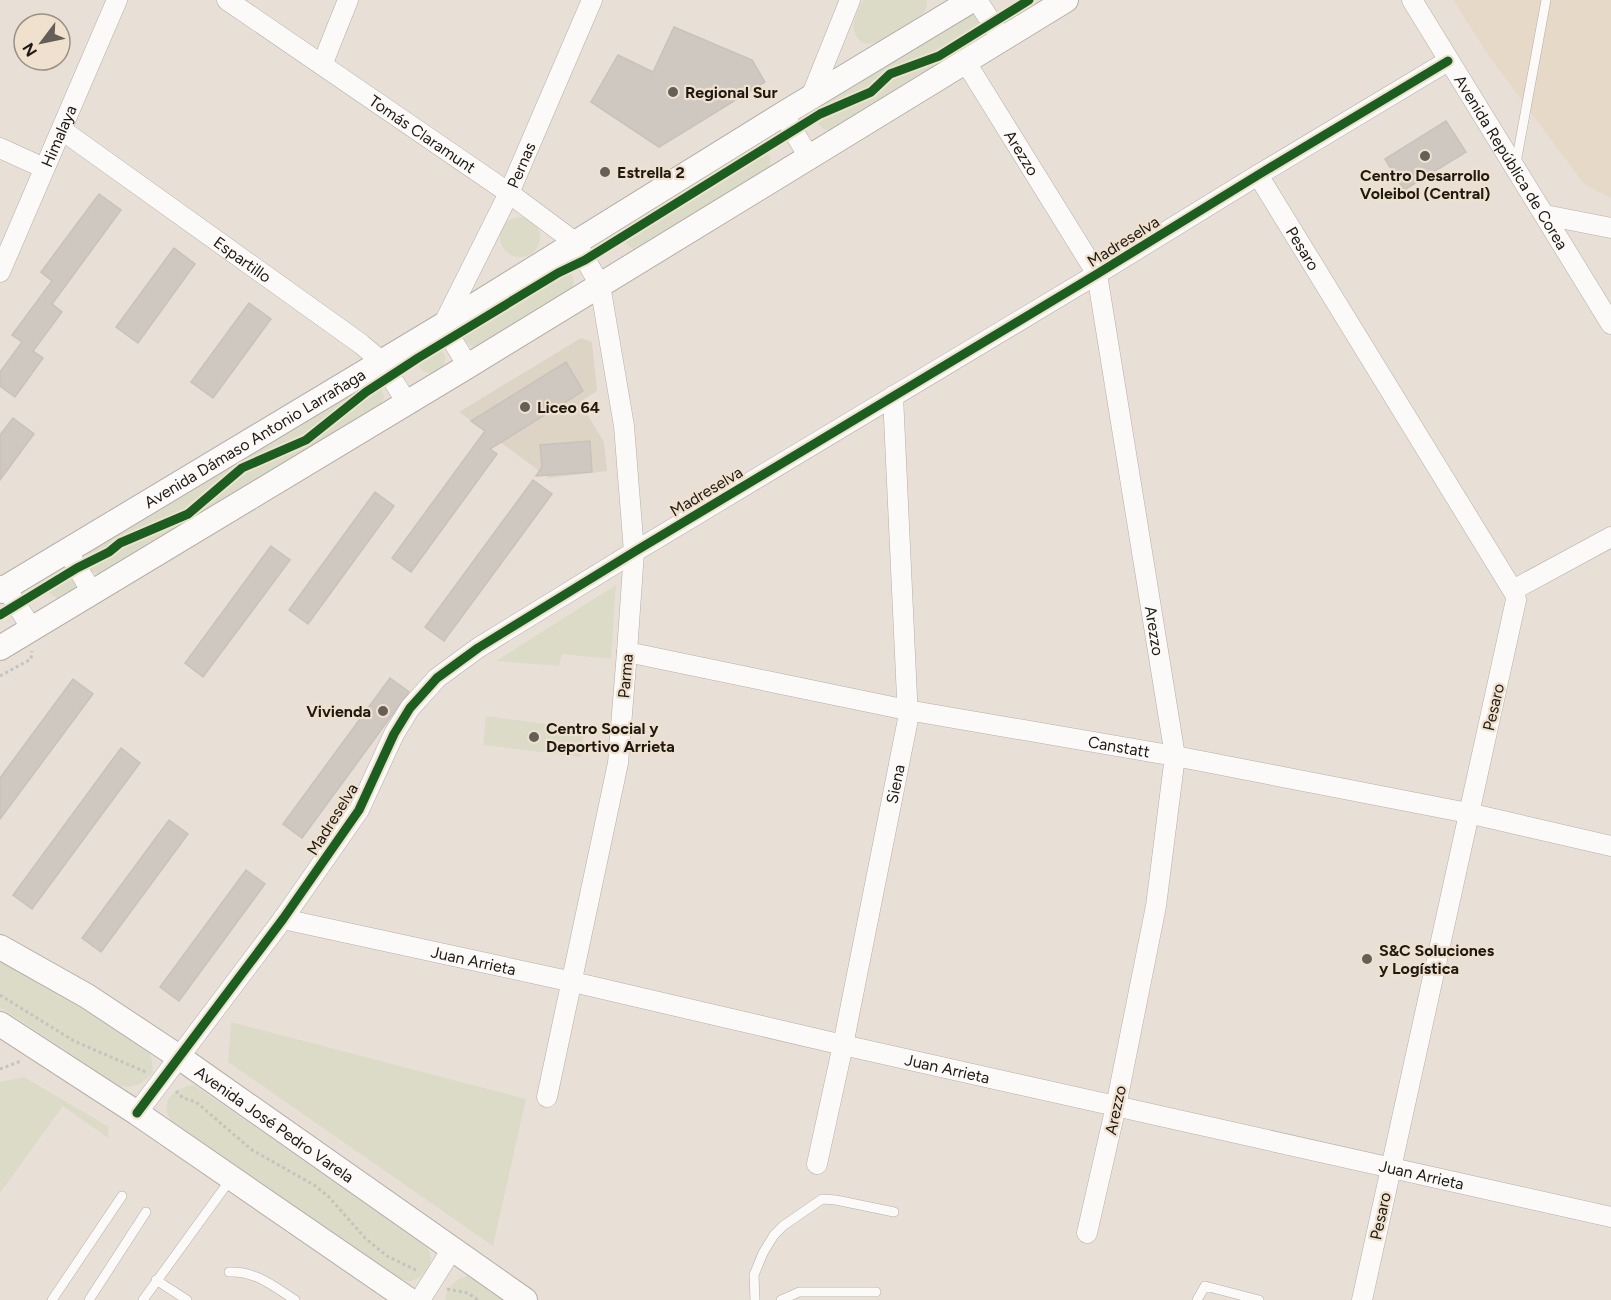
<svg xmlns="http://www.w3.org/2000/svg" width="1611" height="1300" viewBox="0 0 1611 1300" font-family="Figtree,sans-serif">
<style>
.built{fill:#e7d9c8}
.education{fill:#ded4c6}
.green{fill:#dbdbc8}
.building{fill:#cfc8c1;stroke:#c9c1ba;stroke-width:1.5}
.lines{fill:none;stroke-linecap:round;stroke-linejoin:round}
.service-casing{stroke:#b4aea7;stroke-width:10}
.minor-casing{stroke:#b4aea7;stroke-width:21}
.tertiary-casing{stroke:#b4aea7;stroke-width:26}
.path{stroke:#c5c3c0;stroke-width:3;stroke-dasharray:3 3;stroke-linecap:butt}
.service{stroke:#fcfaf9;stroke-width:9}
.minor{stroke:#fcfaf9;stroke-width:20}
.tertiary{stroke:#fcfaf9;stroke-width:24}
.cycleway-casing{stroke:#f0e1cf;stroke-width:13}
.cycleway{stroke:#1b5e20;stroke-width:9}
.poi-dot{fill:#655f57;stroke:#f0e1cf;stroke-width:2}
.labels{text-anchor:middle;stroke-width:4.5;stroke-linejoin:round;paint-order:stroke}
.poi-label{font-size:16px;font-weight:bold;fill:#1e1912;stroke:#f0e1cf;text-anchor:start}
.street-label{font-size:16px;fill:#1e1912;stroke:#f0e1cf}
</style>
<rect width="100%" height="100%" fill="#e8e0d7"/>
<path class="built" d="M1453,0H1611V198L1584,184L1488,55Z"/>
<path class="education" d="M581,338L592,342L597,391L580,402L604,442L607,471L549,478L459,412Z"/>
<path class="green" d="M863,0H927C928,7 925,13 919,18C905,27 872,55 858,39C848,26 857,13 863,0Z
M971,15L981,17L987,32L983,39L835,131C824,131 819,128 815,117L822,105L962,19Z
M755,148L763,150L770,157V168L641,248L634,250C623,242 619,233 629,223Z
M500 237a20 20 0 1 1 40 0a20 20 0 1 1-40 0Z
M561,265C571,269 577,280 572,290L477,346L472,347C464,341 460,336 462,326Z
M417 359a14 14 0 1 1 28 0a14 14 0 1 1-28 0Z
M371,382C380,385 383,389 384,398L378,408L99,575L91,571L86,559L91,549L366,383Z
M59,571L70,574L76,583L75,589L58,599L49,593L47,582L54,573Z
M616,585L611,659L562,654L559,666L496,661Z
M486,716L584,729L581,757L483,745Z
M0,957L89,1011L149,1051L152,1060L153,1073C142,1084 133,1090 117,1085L0,1007Z
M231,1022L526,1099L493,1246L228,1062Z
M24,1077L109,1127L108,1138L63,1106L0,1193V1082Z
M194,1085L422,1241C432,1252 435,1263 423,1274C420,1277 415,1280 411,1281C406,1281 400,1279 397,1278L173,1123C157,1104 173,1087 194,1085Z
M468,1275L476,1277L509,1300H445C447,1286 455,1280 468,1275Z"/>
<path class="building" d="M674,27L752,60L765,82L659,147L591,102L618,55L653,72Z
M1446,121L1466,152L1404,190L1385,159Z
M99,194L121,210L52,304L62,312L33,351L43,358L15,397L0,386V372L22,342L12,335L52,281L41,272Z
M174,248L195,264L138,343L116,327Z
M249,303L271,319L213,398L191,382Z
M566,362L583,391L490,449L497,454L411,572L392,558L485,431L471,421Z
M13,418L34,434L0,480V435Z
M590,441L592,472L536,476L542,467L540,445Z
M533,480L552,494L444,641L425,627Z
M375,492L394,506L308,624L289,610Z
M271,546L290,560L203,677L185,663Z
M390,678L409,692L302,838L283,824Z
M73,679L93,694L0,819V778Z
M121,748L140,763L32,909L13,895Z
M169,820L188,834L101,952L82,938Z
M246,870L265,884L179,1001L160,987Z"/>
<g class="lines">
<defs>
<path id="service" d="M1516,163L1546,0
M229,1272C256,1271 273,1286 295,1300
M156,1280L187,1300
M52,1300L122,1196
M89,1300L146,1212
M143,1300L230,1180
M755,1300L754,1275L763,1253L774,1235L783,1226L822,1199L836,1200L894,1212
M781,1300L799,1292H876
M1197,1300L1205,1286L1259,1300"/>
<g id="minor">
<path id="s1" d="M227,0L509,193L576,243L600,285L624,426L634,552L627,652L618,763L547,1097"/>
<path d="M977,0L1002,39"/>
<path id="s2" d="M1412,0L1611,324"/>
<path id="s3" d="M965,61L1097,274L1175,756L1156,906L1116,1106L1087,1233"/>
<path d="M322,65L348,0"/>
<path d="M811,97L850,0"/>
<path d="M783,114L809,157"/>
<path id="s4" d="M62,130L361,344L381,361L407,403"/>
<path d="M0,148L44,168"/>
<path id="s5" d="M1258,175L1515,594L1516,600L1362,1300"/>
<path d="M1545,215L1611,228"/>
<path id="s6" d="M0,272L117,0"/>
<path id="s7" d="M468,366L443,325L509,193L592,0"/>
<path d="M67,551L92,592"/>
<path d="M0,586L6,588L32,629"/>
<path d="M1513,590L1611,537"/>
<path id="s8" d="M627,652L907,710L1175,756L1468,813L1611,846"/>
<path id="s9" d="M283,919L573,982L843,1045L1611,1217"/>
<path d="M137,1113L283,919L359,810L394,734L410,708L437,678L478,648L634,552L1097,274L1258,175L1448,61"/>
<path id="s10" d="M817,1164L843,1045L908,719L893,396"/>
<path d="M420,1300L452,1249"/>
</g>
<g id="tertiary">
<path id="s11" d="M0,591L443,325L783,114L972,0"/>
<path d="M0,648L468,366L1066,0"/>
<path id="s12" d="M0,947L87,996L179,1057L525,1300"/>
<path d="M0,1024L137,1113L409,1300"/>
</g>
</defs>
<use href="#service" class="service-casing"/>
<use href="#minor" class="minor-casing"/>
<use href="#tertiary" class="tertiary-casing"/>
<path class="path" d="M0,676L31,659L32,651
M0,995L74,1041L148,1073
M0,1069L21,1061
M176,1091L183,1098L196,1102L252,1150L314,1185L329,1197L365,1238L387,1256L418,1271
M447,1289L468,1293L478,1300"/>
<use href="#service" class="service"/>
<use href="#minor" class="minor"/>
<use href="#tertiary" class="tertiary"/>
<defs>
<path id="cycleway" d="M0,615L77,568L109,552L120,543L188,514L242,468L306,440L366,392L418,358L558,273L585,260L820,114L871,92L890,74L939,56L1029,0
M137,1113L283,919L359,810L394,734L410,708L437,678L478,648L634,552L1097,274L1258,175L1448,61"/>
</defs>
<use href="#cycleway" class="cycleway-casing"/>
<use href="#cycleway" class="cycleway"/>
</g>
<g class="poi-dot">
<circle cx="673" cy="92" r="6"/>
<circle cx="1425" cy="156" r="6"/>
<circle cx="605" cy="172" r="6"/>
<circle cx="525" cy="407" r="6"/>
<circle cx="383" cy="711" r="6"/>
<circle cx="534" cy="737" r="6"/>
<circle cx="1367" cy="959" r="6"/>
</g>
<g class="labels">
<g class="poi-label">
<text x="685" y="98">Regional Sur</text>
<text x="617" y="178">Estrella 2</text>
<text x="1425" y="181" text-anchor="middle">Centro Desarrollo<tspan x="1425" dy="18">Voleibol (Central)</tspan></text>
<text x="537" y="413">Liceo 64</text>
<text x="371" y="717" text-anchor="end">Vivienda</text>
<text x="546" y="734">Centro Social y<tspan x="546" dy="18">Deportivo Arrieta</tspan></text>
<text x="1379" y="956">S&amp;C Soluciones<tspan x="1379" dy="18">y Logística</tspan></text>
</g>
<g class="street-label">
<text dy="6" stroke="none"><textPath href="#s1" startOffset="237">Tomás Claramunt</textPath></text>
<text dy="6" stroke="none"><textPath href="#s6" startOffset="148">Himalaya</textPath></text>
<text dy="6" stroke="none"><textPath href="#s3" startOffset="108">Arezzo</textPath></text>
<text dy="6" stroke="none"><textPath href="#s2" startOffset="190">Avenida República de Corea</textPath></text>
<text dy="6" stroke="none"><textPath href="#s7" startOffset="226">Pernas</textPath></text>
<text transform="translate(1123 241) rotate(-32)" y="6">Madreselva</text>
<text dy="6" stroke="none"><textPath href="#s5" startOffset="86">Pesaro</textPath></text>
<text dy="6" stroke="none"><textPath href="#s4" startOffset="222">Espartillo</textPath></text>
<text dy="6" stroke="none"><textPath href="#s11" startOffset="297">Avenida Dámaso Antonio Larrañaga</textPath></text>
<text transform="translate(706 491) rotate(-31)" y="6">Madreselva</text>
<text dy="6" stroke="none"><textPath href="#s3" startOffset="612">Arezzo</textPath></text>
<text transform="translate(625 676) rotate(-85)" y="6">Parma</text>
<text transform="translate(1493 707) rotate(-77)" y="6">Pesaro</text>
<text dy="6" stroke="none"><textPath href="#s8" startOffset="501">Canstatt</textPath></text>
<text dy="6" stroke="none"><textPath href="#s10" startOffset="388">Siena</textPath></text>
<text transform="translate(332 819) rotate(-58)" y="6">Madreselva</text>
<text dy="6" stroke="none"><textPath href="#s9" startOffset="195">Juan Arrieta</textPath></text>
<text dy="6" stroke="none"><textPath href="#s9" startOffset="681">Juan Arrieta</textPath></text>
<text transform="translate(1115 1110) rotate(-78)" y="6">Arezzo</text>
<text dy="6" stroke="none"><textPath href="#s12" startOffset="327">Avenida José Pedro Varela</textPath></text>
<text dy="6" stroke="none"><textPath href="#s9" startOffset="1167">Juan Arrieta</textPath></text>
<text transform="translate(1380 1216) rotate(-78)" y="6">Pesaro</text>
</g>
</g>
<g transform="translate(42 42) rotate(238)"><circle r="28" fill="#f0e1cf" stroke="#9c9183" stroke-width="1.5"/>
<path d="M0-4.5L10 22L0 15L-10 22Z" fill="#655f57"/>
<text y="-9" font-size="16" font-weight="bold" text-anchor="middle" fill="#1e1912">N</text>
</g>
</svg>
